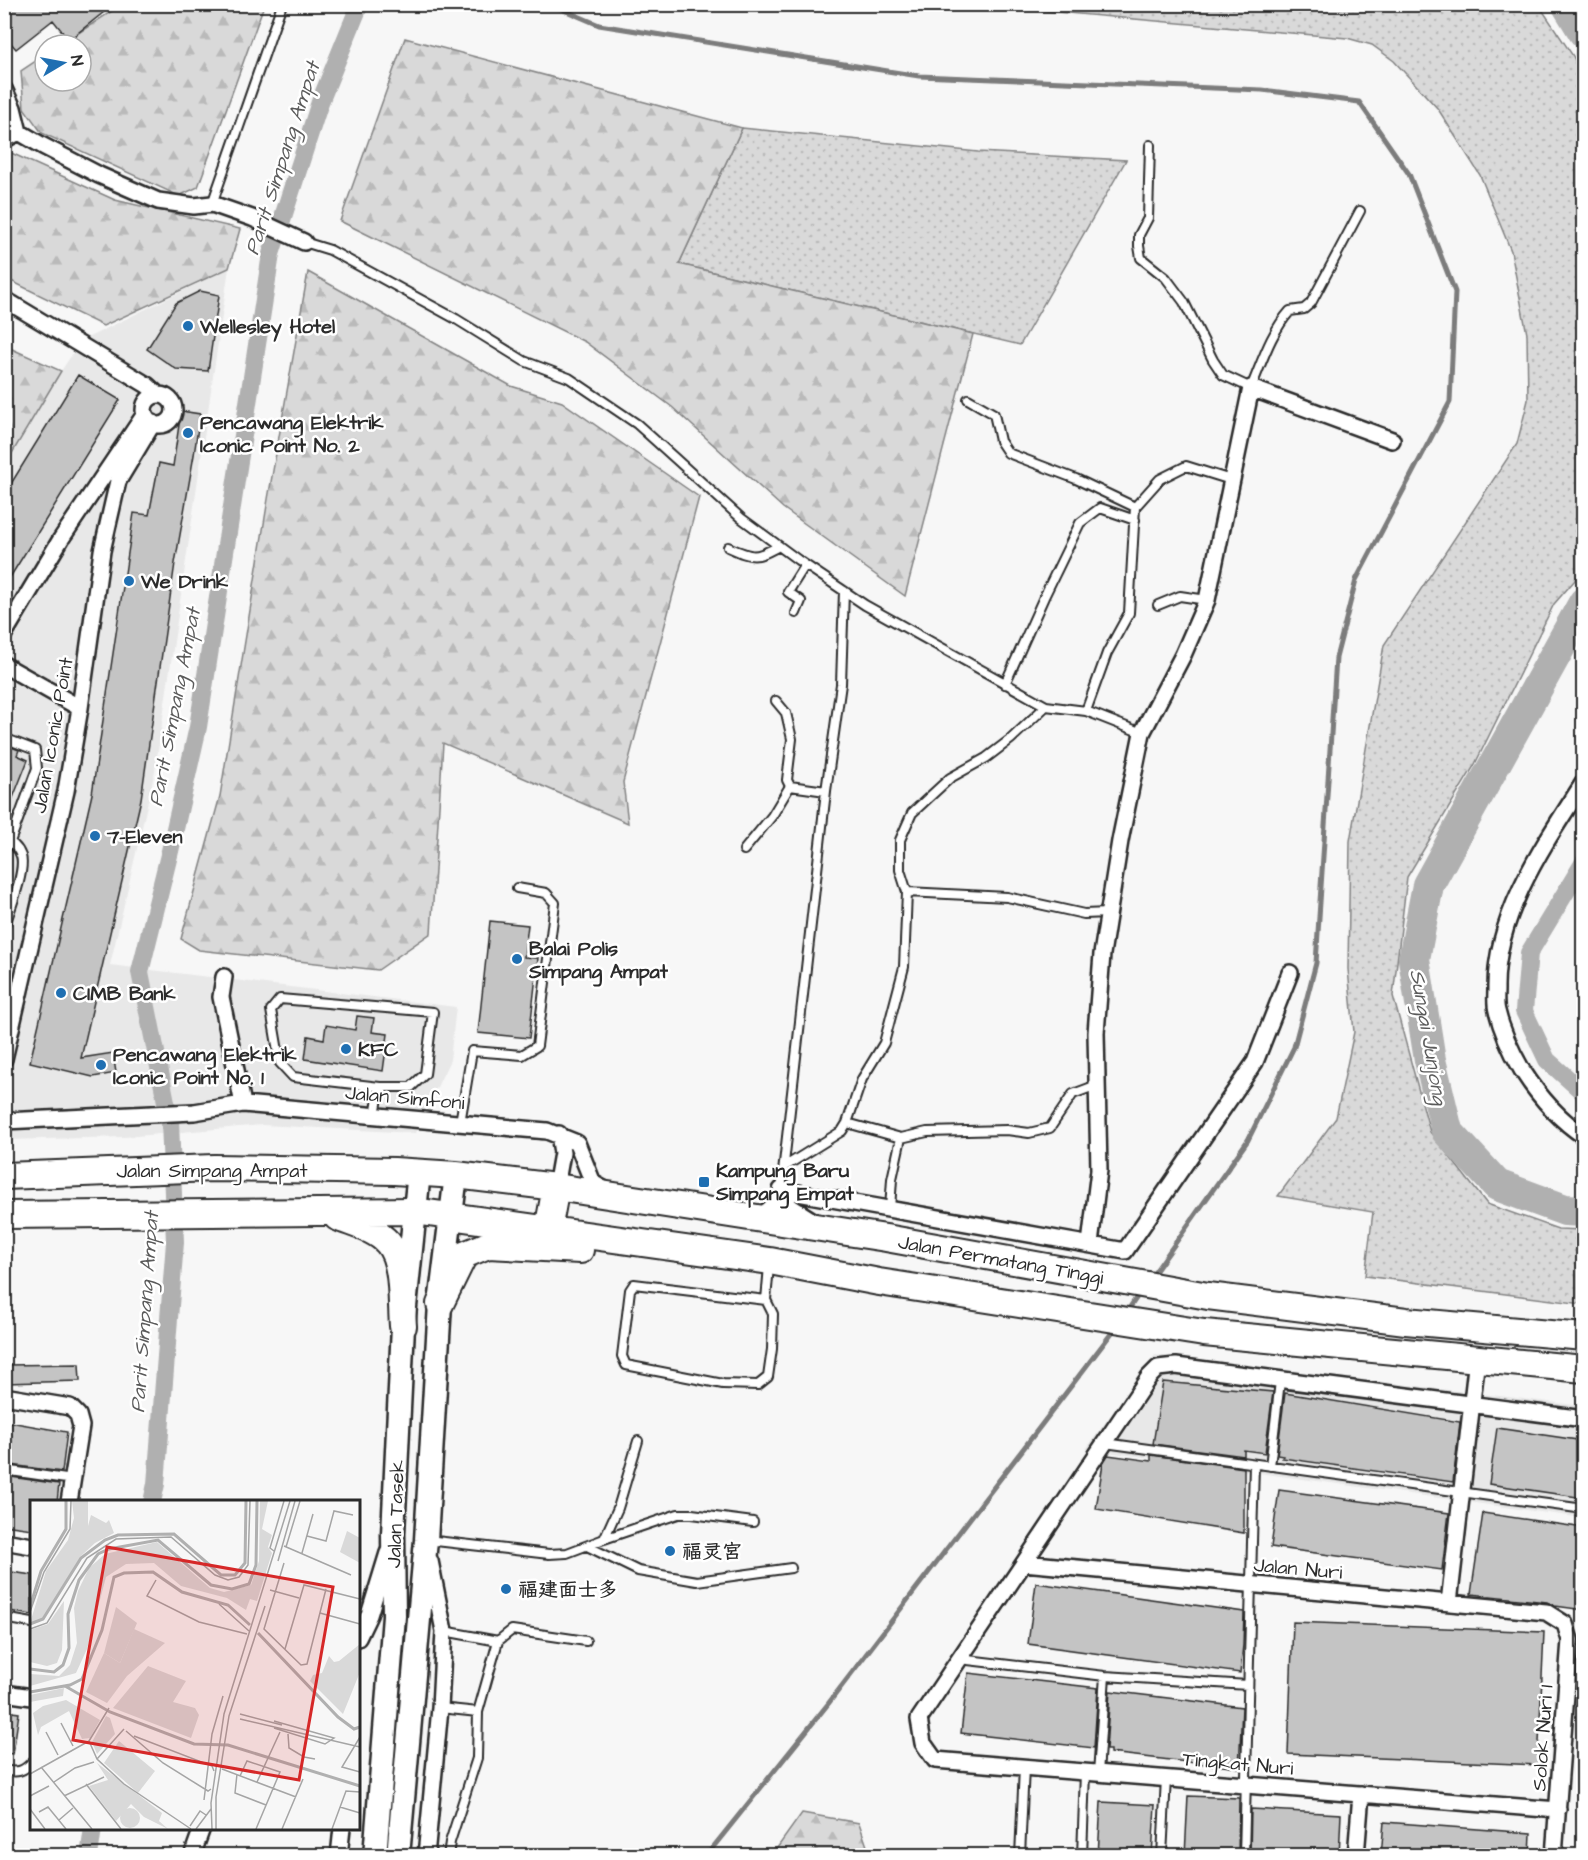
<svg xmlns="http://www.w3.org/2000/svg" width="1588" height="1860" viewBox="0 0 1588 1860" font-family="'Architects Daughter','LXGW WenKai TC',sans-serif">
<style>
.built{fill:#e8e8e8}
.grass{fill:url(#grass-dots);stroke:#828282;stroke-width:1.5}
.forest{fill:url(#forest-firs);stroke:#828282;stroke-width:1.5}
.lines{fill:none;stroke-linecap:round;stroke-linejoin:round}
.stream{stroke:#7b7b7b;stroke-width:5}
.canal{stroke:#b0b0b0;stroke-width:18}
.river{stroke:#b0b0b0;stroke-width:32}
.building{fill:#c4c4c4;stroke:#2b2b2b;stroke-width:1.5}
.service-casing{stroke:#2b2b2b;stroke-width:12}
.minor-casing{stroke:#2b2b2b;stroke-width:20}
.secondary-casing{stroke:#2b2b2b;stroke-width:27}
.trunk-casing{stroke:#2b2b2b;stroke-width:30}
.service{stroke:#fff;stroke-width:8}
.minor{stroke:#fff;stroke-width:15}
.secondary{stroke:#fff;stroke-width:22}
.trunk{stroke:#fff;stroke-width:26}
.poi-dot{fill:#1f6fb2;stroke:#fff;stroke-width:2}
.labels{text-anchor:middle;stroke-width:5;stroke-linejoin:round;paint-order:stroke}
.poi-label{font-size:20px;font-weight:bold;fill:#2b2b2b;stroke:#fff;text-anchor:start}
.street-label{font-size:20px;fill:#2b2b2b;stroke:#fff}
.water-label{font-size:21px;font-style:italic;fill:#5a5a5a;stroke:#fff}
.inset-river{fill:none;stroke:#b0b0b0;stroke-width:3}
.inset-road{fill:none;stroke:#a5a5a5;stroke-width:1.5}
.view{fill:#d62828;fill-opacity:0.15;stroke:#d62828;stroke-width:3}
.inset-edge{fill:none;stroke:#2b2b2b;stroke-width:3}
</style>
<defs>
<pattern id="grass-dots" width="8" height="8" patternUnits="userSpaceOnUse" patternTransform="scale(1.5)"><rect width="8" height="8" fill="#d9d9d9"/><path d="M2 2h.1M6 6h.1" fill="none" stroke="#bababa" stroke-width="1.8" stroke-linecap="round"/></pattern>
<pattern id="forest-firs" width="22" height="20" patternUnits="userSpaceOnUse" patternTransform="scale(1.5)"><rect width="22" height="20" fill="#d9d9d9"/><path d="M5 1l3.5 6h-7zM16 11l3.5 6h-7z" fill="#bababa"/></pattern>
</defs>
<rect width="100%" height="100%" fill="#f7f7f7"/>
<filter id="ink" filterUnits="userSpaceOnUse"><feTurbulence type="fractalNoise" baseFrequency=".0167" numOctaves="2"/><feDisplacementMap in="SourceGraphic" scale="12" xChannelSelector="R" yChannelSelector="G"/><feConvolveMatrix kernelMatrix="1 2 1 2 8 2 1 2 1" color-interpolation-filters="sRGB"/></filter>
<g filter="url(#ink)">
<path class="built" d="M229,268L155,771L110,965L456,1007L450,1060L415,1133L262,1125L125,1137L5,1140V465L61,371L81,341Z
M1155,1355L1583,1406V1518L1086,1449Z"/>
<path class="grass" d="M977,5H1539L1573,56L1584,80L1583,571L1554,604L1474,766L1407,877L1393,996L1430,1132L1487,1204L1558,1229L1583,1230V1304L1365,1276L1373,1212L1278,1196L1336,1118L1354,1032L1348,969L1350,841L1384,645L1517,444L1528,400L1527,334L1511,251L1480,175L1438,109L1394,61L1372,45L1347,38Z
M742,128L978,152L1126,160L1020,345L679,264Z"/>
<path class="forest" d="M121,5H264L198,187L179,196L42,133L24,108L21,71L45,55V81H81V45H60Z
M405,38L742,128L679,264L973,334L905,596L783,508L672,407L585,342L340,221Z
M9,152L115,200L240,229L229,268L103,326L5,278L4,155Z
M308,272L511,386L562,402L699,497L623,782L628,823L443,743L431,933L378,970L199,950L181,939L220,796L268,499Z
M5,344L12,349L61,371L5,465Z
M802,1813L859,1823L870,1855H772Z"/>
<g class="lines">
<path class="stream" d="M550,4L599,25L919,76L1262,90L1359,102L1409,174L1455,292L1450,402L1356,580L1336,658L1316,963L1294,1047L1248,1140L1150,1279
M1126,1313L1141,1291
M706,1856L828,1704L1117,1326"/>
<path class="canal" d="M1584,862L1529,953L1524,1011L1547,1060L1584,1093
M152,1502L156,1484L175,1242L170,1122L140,972L170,851L198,727L271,254L320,102L360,4
M89,1856L93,1828"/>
<path class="river" d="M1567,4L1584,32
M1584,603L1428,885L1414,959L1430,1060L1447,1131L1497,1185L1565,1210L1584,1211"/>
</g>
<path class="building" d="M4,4H114L69,40L53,20L16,49L4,35Z
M200,291L219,295L208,371L176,369L147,349L176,303Z
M78,375L120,400L4,587V495Z
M181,411L200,414L194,455L175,563L141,799L81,1058L113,1053L116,1073L93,1077L30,1062L92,794L134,513L149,515L159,463L173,466Z
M6,745L19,750L17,755L28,760L5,818Z
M490,921L528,925L524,957L538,958L529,1038L478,1033Z
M357,1016L374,1018L372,1032L388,1034L383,1071L305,1059L308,1036L324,1039L326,1025L355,1030Z
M79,1364L80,1381L4,1383V1365Z
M1163,1382L1273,1392L1265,1453L1244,1450V1456L1153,1444Z
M1285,1393L1460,1422L1453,1482L1282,1458L1283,1456L1277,1455Z
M4,1421L67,1432L62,1472L4,1464Z
M1497,1428L1584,1441V1498L1489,1484Z
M1108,1455L1151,1461V1455L1244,1468V1533L1096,1509L1103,1463Z
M4,1476L59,1484L57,1502H32V1529L4,1525Z
M1279,1490L1449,1513L1442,1570L1271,1547Z
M1483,1513L1584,1528V1610L1555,1606L1547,1602L1471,1594Z
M4,1571L32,1575V1615L4,1610Z
M1036,1583L1244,1612L1243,1645L1240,1673L1028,1644Z
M1293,1622L1544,1632L1538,1765L1288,1754Z
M968,1673L1098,1688L1094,1748L961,1733Z
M1110,1691L1242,1707L1239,1768L1110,1753V1750H1106Z
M4,1711L19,1713L13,1754L4,1753Z
M1188,1796L1239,1798L1238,1856H1185Z
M1101,1802L1155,1805L1152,1856H1098Z
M1251,1809L1341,1814L1339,1856H1250Z
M1384,1822L1531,1833L1530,1856H1381Z"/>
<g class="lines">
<defs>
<path id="service" d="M1150,145L1148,218L1139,235V246L1141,258L1166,278L1184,302L1213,360L1223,375L1251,388C1262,362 1271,332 1290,311L1304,309L1311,303L1360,211
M212,204L282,4
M304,242L330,250L456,319L524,361L569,378L637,424L741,518L798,560L865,605L1046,706L1086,711L1142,733
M968,399L994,414L1000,441L1008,453L1076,479L1135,507
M728,547C753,558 755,559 779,546
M1158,605L1180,596L1207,600
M796,613L801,601L788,592L805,565
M1005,684L1044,597L1080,523L1100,508L1135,520
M776,701L786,713L792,739L787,780L790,786L826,791
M1086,711L1107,653L1129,613L1135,507L1160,479L1186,466L1231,480
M4,738L35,750L37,768L10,842
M4,840C12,842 18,848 21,856C26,871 9,912 4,928
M744,850L772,816L790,786
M907,892L1007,897L1084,914L1108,913
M280,999L433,1012L425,1074L411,1087H380L293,1077L280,1063L271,1010Z
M375,1115L380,1087
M460,1123L472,1051L522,1055L537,1046L555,903L546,893L517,888
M847,1123L901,1138
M784,1167L842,1131L847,1123L862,1079L884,1043L904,967L907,892L900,870V840L912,813L950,778L986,758L1011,739L1046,706
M781,1190L826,791L841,684L844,591
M890,1209L892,1179L901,1138L927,1132L1007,1130L1029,1133L1050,1128L1073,1094L1097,1085
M766,1300L773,1314L772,1349L768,1377L758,1385L723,1384L626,1365L622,1356L630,1290L634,1284L766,1300L769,1266
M1105,1443L1584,1509
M1270,1466L1280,1381
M4,1470L73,1480
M604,1539L678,1514H692L753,1522
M427,1540L549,1554L567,1553L604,1539L618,1508L638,1441
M587,1546L638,1571L697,1581L791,1568
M4,1618L32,1623
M444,1631L498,1641
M959,1659L1105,1676L1248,1685
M440,1708L478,1712
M4,1770C17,1773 23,1772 32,1762
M1098,1773L1105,1676
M448,1856L450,1842L477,1758L478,1712L498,1641L512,1630L586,1641
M1020,1856L1024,1767
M1082,1856L1085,1772
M1162,1856L1166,1778
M1244,1856L1254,1464"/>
<path id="minor" d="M4,89L13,108L19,132
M19,132L43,146L99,175L158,201L194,206L212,204L252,218L304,242
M4,140L19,132
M4,299L147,385L158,395
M144 410a15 15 0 1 1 30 0a15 15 0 1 1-30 0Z
M4,634L61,539L145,414
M4,665L80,708
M1584,782C1545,843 1495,914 1496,989C1496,996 1495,1004 1497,1011C1502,1032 1511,1051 1522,1070C1538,1095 1558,1119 1584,1136
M224,977L221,997L243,1104
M4,1059L66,791L80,708L102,551L118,481L153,423
M4,1121L194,1112L243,1104L547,1131L577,1143L593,1183L607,1191
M556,1187L562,1153L559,1134
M780,1200L815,1222
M758,1219L780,1200L781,1190L1125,1251L1255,1062L1290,973
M1090,1244L1099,1170L1096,1033L1102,954L1120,841L1142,733L1183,655L1207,600L1251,388L1392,440
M4,1396L70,1407L78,1415L81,1426L69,1502
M4,1541L32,1546
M1024,1563L1546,1612L1565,1624L1570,1640L1554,1856
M1449,1603L1477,1358
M358,1638L369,1615L388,1553
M4,1693L32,1697
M1558,1810L935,1760L923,1743L919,1719L1149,1377L1158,1368L1176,1366L1584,1419
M192,1856L202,1828
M339,1856L342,1828
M426,1856L440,1708L444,1631L430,1561
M1356,1856L1361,1794"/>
<path id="secondary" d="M375,1856L394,1616L393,1534L403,1326L419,1172
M398,1856L426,1540L440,1304L456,1175"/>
<path id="trunk" d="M4,1176L214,1168L394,1171L456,1175L556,1187L886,1238L1208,1296L1406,1321L1584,1337
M4,1215L414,1211L770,1261L879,1282L1204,1333L1584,1369
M337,1217C353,1224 376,1229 388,1243C404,1261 401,1302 403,1326
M548,1230L556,1187
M440,1304L464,1255L488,1245L580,1250"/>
</defs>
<use href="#service" class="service-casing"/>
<use href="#minor" class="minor-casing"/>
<use href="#secondary" class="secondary-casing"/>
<use href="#trunk" class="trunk-casing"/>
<use href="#service" class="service"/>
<use href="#minor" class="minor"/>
<use href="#secondary" class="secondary"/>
<use href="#trunk" class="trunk"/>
</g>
</g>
<g class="poi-dot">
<circle cx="188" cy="326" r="6"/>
<circle cx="188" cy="433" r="6"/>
<circle cx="129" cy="581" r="6"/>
<circle cx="95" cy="836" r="6"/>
<circle cx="517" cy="959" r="6"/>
<circle cx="61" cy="993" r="6"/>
<circle cx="346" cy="1049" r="6"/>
<circle cx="101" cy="1065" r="6"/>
<rect x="698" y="1176" width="12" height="12" rx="3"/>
<circle cx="670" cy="1551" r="6"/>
<circle cx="506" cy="1589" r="6"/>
</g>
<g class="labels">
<g class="poi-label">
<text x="200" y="333">Wellesley Hotel</text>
<text x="200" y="429">Pencawang Elektrik<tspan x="200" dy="23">Iconic Point No. 2</tspan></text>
<text x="141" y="588">We Drink</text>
<text x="107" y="843">7-Eleven</text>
<text x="529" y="955">Balai Polis<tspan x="529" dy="23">Simpang Ampat</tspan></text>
<text x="73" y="1000">CIMB Bank</text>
<text x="358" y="1056">KFC</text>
<text x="113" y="1061">Pencawang Elektrik<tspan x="113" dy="23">Iconic Point No. 1</tspan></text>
<text x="716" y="1177">Kampung Baru<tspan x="716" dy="23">Simpang Empat</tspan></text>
<text x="682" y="1558">福灵宫</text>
<text x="518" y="1596">福建面士多</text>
</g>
<g class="street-label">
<text transform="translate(52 735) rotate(-80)" y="7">Jalan Iconic Point</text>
<text transform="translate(405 1097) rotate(5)" y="7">Jalan Simfoni</text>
<text x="212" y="1177">Jalan Simpang Ampat</text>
<text transform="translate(1001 1259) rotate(10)" y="7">Jalan Permatang Tinggi</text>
<text transform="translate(395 1514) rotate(-88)" y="7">Jalan Tasek</text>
<text transform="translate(1298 1568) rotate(5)" y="7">Jalan Nuri</text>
<text transform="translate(1542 1738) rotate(-86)" y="7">Solok Nuri 1</text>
<text transform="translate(1238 1763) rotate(5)" y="7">Tingkat Nuri</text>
</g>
<g class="water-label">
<text transform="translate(282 158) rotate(-72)" y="7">Parit Simpang Ampat</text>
<text transform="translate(174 707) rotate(-79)" y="7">Parit Simpang Ampat</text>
<text transform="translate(1429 1037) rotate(80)" y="7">Sungai Junjong</text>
<text transform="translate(144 1312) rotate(-86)" y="7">Parit Simpang Ampat</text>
</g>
</g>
<g transform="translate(30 1500)">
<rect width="330" height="330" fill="#f7f7f7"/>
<path d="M42,1H58V26L61,15L76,23L79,20L84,33L65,43L51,56L12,119L0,123L16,71L38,40L44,18ZM230,1H238L232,29L242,35L238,47L242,53L227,101L220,99L216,110L197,98L151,86L124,63L96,64L76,77L57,149L46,173L0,186V174L29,176L40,165L47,143L44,108L48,91L59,68L75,54L127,42L180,88L194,92L221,85L229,61ZM34,101L32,150L27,163L17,166L0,162V130L18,124ZM86,107L107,123L90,163L74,153Z" fill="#d9d9d9"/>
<path d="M317,31L330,38V63L310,52ZM104,129L135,143L97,176L77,203L56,192L74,153L90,163ZM330,144V172L313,214L280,181L283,175L292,173L299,156L304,162L309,161ZM118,166L156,181L143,202L165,208L169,215L161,238L83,208ZM34,188L33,196L0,202V195ZM36,200L70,220L60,238L52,239L39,211L11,227L8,235L3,213L13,206ZM76,216L80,218L85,234L67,254L62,242ZM89,241L125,271L108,293L74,263ZM67,263L132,313L129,321L138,329L114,317L101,304L86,321L59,286L78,280Z" fill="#d9d9d9"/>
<path d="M90 318a10 10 0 1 1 20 0a10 10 0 1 1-20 0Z" fill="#d9d9d9"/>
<path class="inset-river" d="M0,107L11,71L36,29V1M0,124L13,119L51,58L75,40L88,35L144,34L191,75H205L215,63L216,1M228,133L308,217L324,229L330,227M0,169L24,172L33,165L39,148L38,114L49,80L68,54L79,49L128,40L181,85L202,89L219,84L226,65L227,1M35,186L80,212L164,244L198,245L330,286M0,192L40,185L52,179L72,130L84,77L94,73L123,72L152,92L198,105L220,125"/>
<path class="inset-road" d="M277,36L296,41L304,11L323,15M254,46L321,75M256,47L270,1M244,51L240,48L254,1M272,53L283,14M248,61L265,1M254,63L234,129L271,165L277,164L296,89M126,80L117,96L169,122L217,134M240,90L269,98M189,104L219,131M0,112L14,72L40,29L41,1M290,113L330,124M0,129L17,123L57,58L86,39L141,37L185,75L198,80L209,77L218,65L220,1M255,149L274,85L330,99M210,214L252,225M210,219L330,247M244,221L304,238L295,244L244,228M31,223L43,246M96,231L133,263L178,291L181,289M16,232L28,255M258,234L259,248L274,257L285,259M104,236L182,266L184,271M330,237L312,267L330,272M59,241L67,259L94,284L161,329M59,241L79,208M67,259L94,229M11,267L62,329M192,269L266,297M0,274L59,241M207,274L205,293L236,305M210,276L217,261L250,272L226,329M24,282L45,268L64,262M227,282L250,232M56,284L91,329M0,296L19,286M34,296L74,277M174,300L182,234L193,196M310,307L330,313M0,309L15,329M9,312L18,307L36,329M29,320L43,308M160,326L170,311L176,315M166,329L181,309M182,329L181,303L194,214L260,1M186,329V297L199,216L235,106M252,329L273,279M302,329L316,291L330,292"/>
<path class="view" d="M77,47L303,87L269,280L43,240Z"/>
<rect width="330" height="330" class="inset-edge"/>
</g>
<rect width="1588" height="1860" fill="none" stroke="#fff" stroke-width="24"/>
<rect x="12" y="12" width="1564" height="1836" fill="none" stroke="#2b2b2b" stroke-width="2" filter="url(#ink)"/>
<g transform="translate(63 63) rotate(80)"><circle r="28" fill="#ffffff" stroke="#aaaaaa" stroke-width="1.5"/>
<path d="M0-4.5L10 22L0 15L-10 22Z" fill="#1f6fb2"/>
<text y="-9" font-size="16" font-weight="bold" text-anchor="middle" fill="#2b2b2b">N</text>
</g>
</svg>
